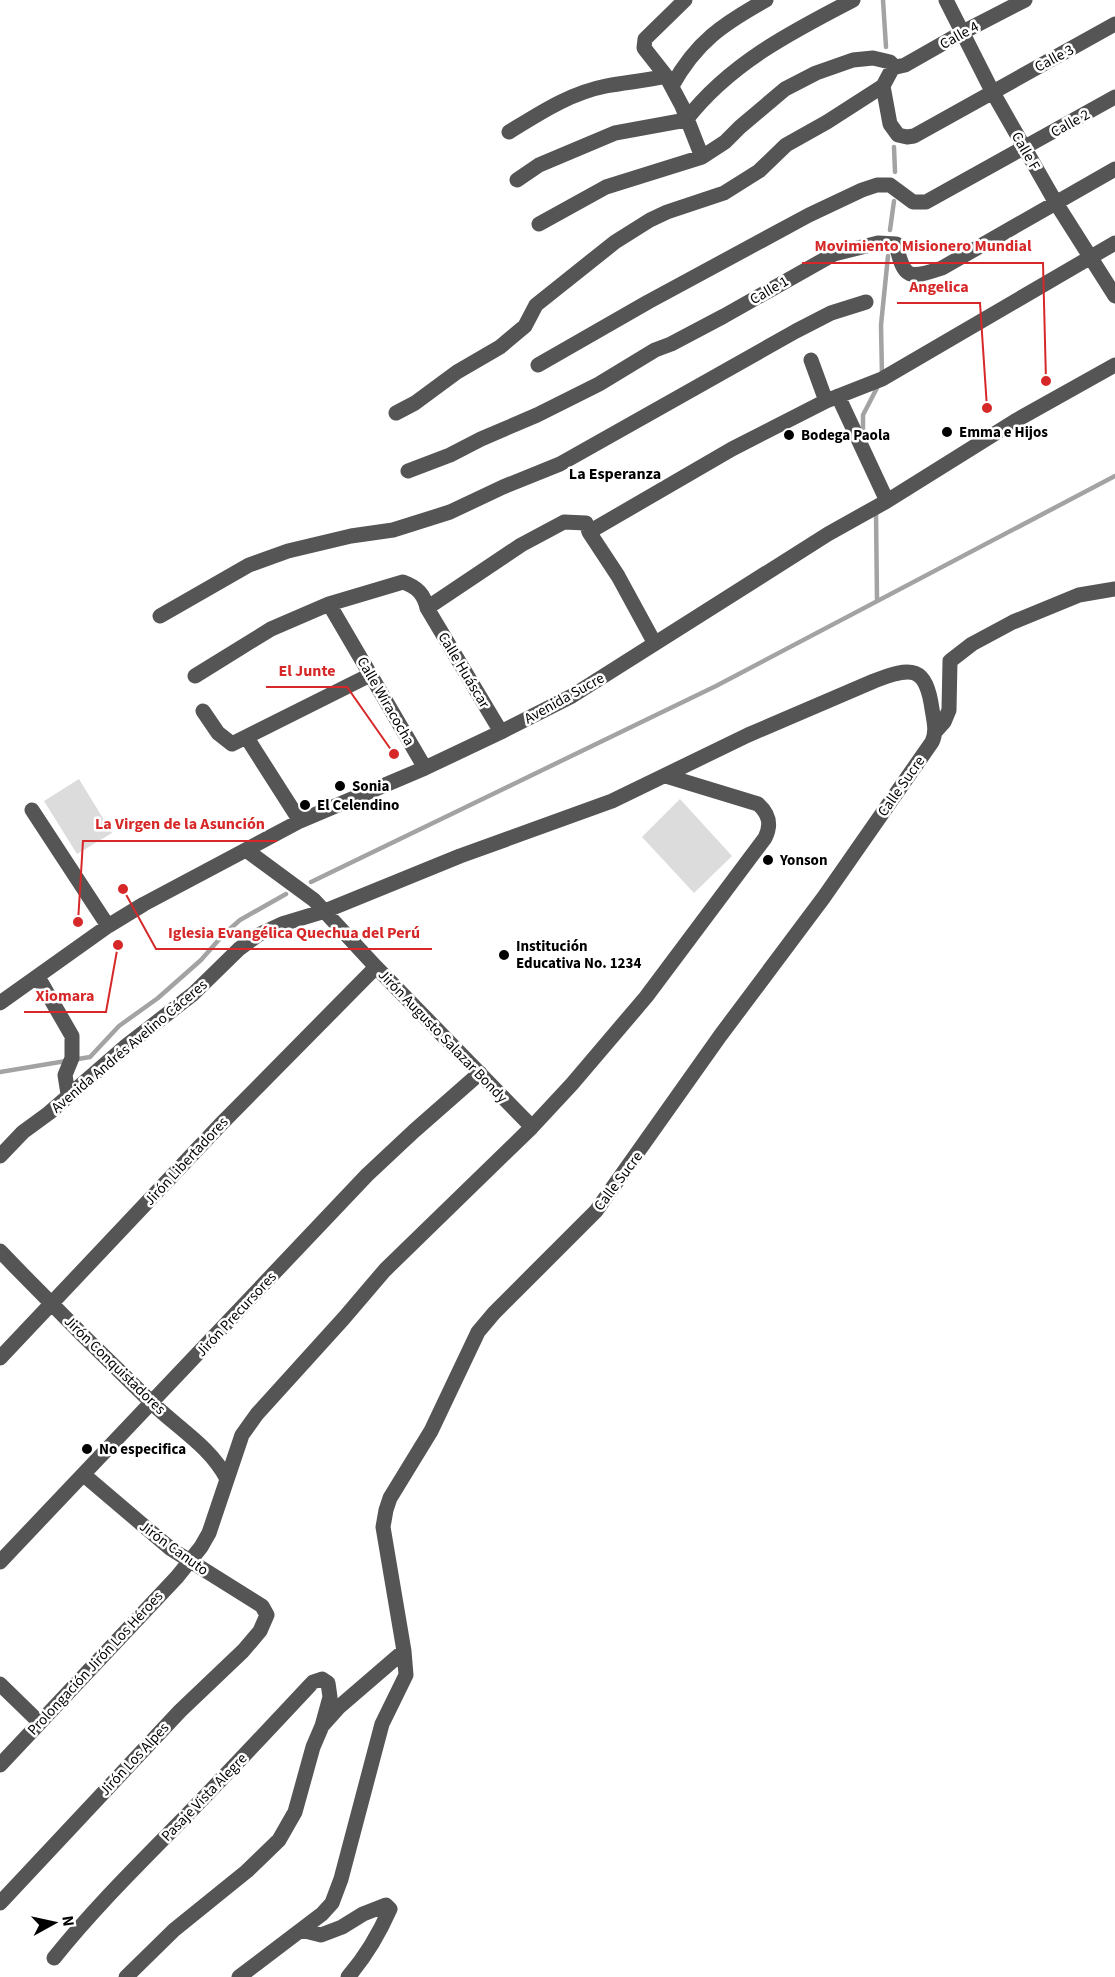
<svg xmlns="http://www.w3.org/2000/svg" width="1115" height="1977" viewBox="0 0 1115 1977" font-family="'Source Sans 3',sans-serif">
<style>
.green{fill:#dcdcdc}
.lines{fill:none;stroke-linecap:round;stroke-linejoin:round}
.stream{stroke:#a3a3a3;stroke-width:4.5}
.minor{stroke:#555;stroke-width:15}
.poi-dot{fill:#000;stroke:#fff;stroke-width:2}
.labels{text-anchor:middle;stroke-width:5;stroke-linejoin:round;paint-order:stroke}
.street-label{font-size:15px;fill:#000;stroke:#fff}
.poi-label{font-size:15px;font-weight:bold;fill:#000;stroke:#fff;text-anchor:start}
.neighbourhood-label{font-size:16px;font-weight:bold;fill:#000;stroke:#fff}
.leader{fill:none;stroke:#d62828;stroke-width:2}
.callout-dot{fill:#d62828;stroke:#fff;stroke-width:2}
.callout-label{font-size:16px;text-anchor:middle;font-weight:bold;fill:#d62828;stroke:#fff;stroke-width:5;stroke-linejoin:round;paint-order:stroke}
</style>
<rect width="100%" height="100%" fill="#fff"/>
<path class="green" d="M79,779L112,833L77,854L44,801Z
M680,799L732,856L694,893L642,837Z"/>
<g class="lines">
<path class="stream" d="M883,0L886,47
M894,147L895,172
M890,230L894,201
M882,376L881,325L888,256
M863,437V415L879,384
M876,511L877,600
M311,882L716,686L1115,476
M0,1072L90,1057L119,1026L158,998L201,960L223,935L240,920L286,894"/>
<path class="minor" d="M946,0L992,91L1056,203L1115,296
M892,68L905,65L963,32L1025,0
M666,76L644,48L645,39L685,0
M672,86C696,42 723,24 766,0
M509,132C540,113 570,93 606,86C626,82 646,81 666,76L682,106L702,157
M517,180L539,165L615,133L686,120C729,64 791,32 853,0
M539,224L606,187L702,157L725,142L740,127L785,89L816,73L853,60L873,58L890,62L892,64L891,71L883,86L890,124L898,135L907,137L914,136L1115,24
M811,360L826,401
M538,365L648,302L809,215L862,190L877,185H890L913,202H926L1115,97
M838,396L887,501
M396,413L415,403L457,372L500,347L525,326L536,305L615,242L650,220L667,212L724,193L759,171L786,145L827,122L883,86
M408,471L450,455L481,439L537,415L599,384L655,350L671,344L724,316L834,254L878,243L896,244C904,280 909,279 942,268L1115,169
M589,532L732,449L826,401L882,379L1115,243
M329,604L425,768
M427,608L521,545L564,522L586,523L589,532L618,576L654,642
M160,616L249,565L288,551L351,536L393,530L450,512L503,487L560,464L796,331L831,313L866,302
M195,676L271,629L329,604L403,582C417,587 424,594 427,608L501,732
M203,711L218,733L232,744L370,675
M935,732L944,722L949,710L950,661L972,644L1013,622L1079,595L1115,589
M247,738L300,821
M32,810L108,926
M246,850L314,900L376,967L532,1127
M38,977L72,1036V1058L65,1075L68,1094
M0,1003L108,926L144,904L300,821L425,768L501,732L572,696L828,534L887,501L1015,421L1115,365
M0,1156L23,1132L49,1113L126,1046L193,994L239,949L258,935L282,924L325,911L460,856L612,801L748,735L874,681C912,666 926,666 932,709C934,721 937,732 932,742L824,897L720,1036L596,1211L494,1313L478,1332L431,1431L390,1498L386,1510L383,1527L404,1651L406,1675L382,1724L341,1879L332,1903L322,1914L239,1977
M0,1251C49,1302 99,1352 150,1401C177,1428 209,1445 227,1479
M0,1358L222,1123L376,967
M0,1562L367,1175L414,1131L480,1073
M0,1684L39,1722
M0,1765L177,1577L201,1547L209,1533L242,1435L257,1414L344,1318L385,1270L532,1127L572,1084L646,997L765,838C772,824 769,814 758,804L666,776
M0,1903L180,1711L243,1651L260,1631L267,1615L262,1606L171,1549L84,1475
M301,1930L321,1935L342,1927L363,1914L386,1905L390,1909C379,1934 366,1956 348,1977
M54,1958C94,1908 139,1864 184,1818C228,1773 270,1728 313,1682L322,1679L328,1683L330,1697L322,1726
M126,1977L174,1930L247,1871L279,1840L295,1812L313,1747L322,1726L339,1707L404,1651"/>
</g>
<g class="poi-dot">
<circle cx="947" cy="432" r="6"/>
<circle cx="789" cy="435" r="6"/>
<circle cx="340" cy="786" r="6"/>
<circle cx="305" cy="805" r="6"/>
<circle cx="768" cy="860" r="6"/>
<circle cx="504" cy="955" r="6"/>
<circle cx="87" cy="1449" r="6"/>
</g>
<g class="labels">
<g class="street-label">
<text transform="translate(959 35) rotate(-29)" y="5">Calle 4</text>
<text transform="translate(1054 58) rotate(-28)" y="5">Calle 3</text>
<text transform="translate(1070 123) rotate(-29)" y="5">Calle 2</text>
<text transform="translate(1026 151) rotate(60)" y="5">Calle F</text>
<text transform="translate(769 290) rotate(-30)" y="5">Calle 1</text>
<text transform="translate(464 670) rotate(59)" y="5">Calle Huáscar</text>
<text transform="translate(564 698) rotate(-29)" y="5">Avenida Sucre</text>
<text transform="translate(386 701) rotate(60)" y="5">Calle Wiracocha</text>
<text transform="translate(901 786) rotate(-55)" y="5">Calle Sucre</text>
<text transform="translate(443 1036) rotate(46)" y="5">Jirón Augusto Salazar Bondy</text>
<text transform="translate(129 1046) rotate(-40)" y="5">Avenida Andrés Avelino Cáceres</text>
<text transform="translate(186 1161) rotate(-47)" y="5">Jirón Libertadores</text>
<text transform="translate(618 1181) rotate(-53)" y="5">Calle Sucre</text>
<text transform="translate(236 1314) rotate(-47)" y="5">Jirón Precursores</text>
<text transform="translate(115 1365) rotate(44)" y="5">Jirón Conquistadores</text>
<text transform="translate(174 1548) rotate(36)" y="5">Jirón Canuto</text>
<text transform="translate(95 1663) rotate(-47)" y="5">Prolongación Jirón Los Héroes</text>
<text transform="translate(134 1759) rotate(-47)" y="5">Jirón Los Alpes</text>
<text transform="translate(204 1797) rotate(-46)" y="5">Pasaje Vista Alegre</text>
</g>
<g class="poi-label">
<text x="959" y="437">Emma e Hijos</text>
<text x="801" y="440">Bodega Paola</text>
<text x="352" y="791">Sonia</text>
<text x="317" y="810">El Celendino</text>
<text x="780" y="865">Yonson</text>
<text x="516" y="951">Institución<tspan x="516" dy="17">Educativa No. 1234</tspan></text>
<text x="99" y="1454">No especifica</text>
</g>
<g class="neighbourhood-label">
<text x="615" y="479">La Esperanza</text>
</g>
</g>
<path class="leader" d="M1046 381L1043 263H802M987 408L980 303H897M394 754L347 687H266M78 922L83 841H277M123 889L156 949H432M118 945L106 1012H24"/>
<g class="callout-dot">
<circle cx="1046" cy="381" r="6"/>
<circle cx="987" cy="408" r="6"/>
<circle cx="394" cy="754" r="6"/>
<circle cx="78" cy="922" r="6"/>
<circle cx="123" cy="889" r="6"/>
<circle cx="118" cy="945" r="6"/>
</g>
<g class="callout-label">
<text x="923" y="251">Movimiento Misionero Mundial</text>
<text x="939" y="292">Angelica</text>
<text x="307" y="676">El Junte</text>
<text x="180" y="829">La Virgen de la Asunción</text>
<text x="294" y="938">Iglesia Evangélica Quechua del Perú</text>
<text x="65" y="1001">Xiomara</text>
</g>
<g transform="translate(54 1923) rotate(82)" stroke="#ffffff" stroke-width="4.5" paint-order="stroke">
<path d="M0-4.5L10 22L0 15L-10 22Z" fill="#000000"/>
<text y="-9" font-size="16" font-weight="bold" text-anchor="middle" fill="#000000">N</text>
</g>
</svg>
